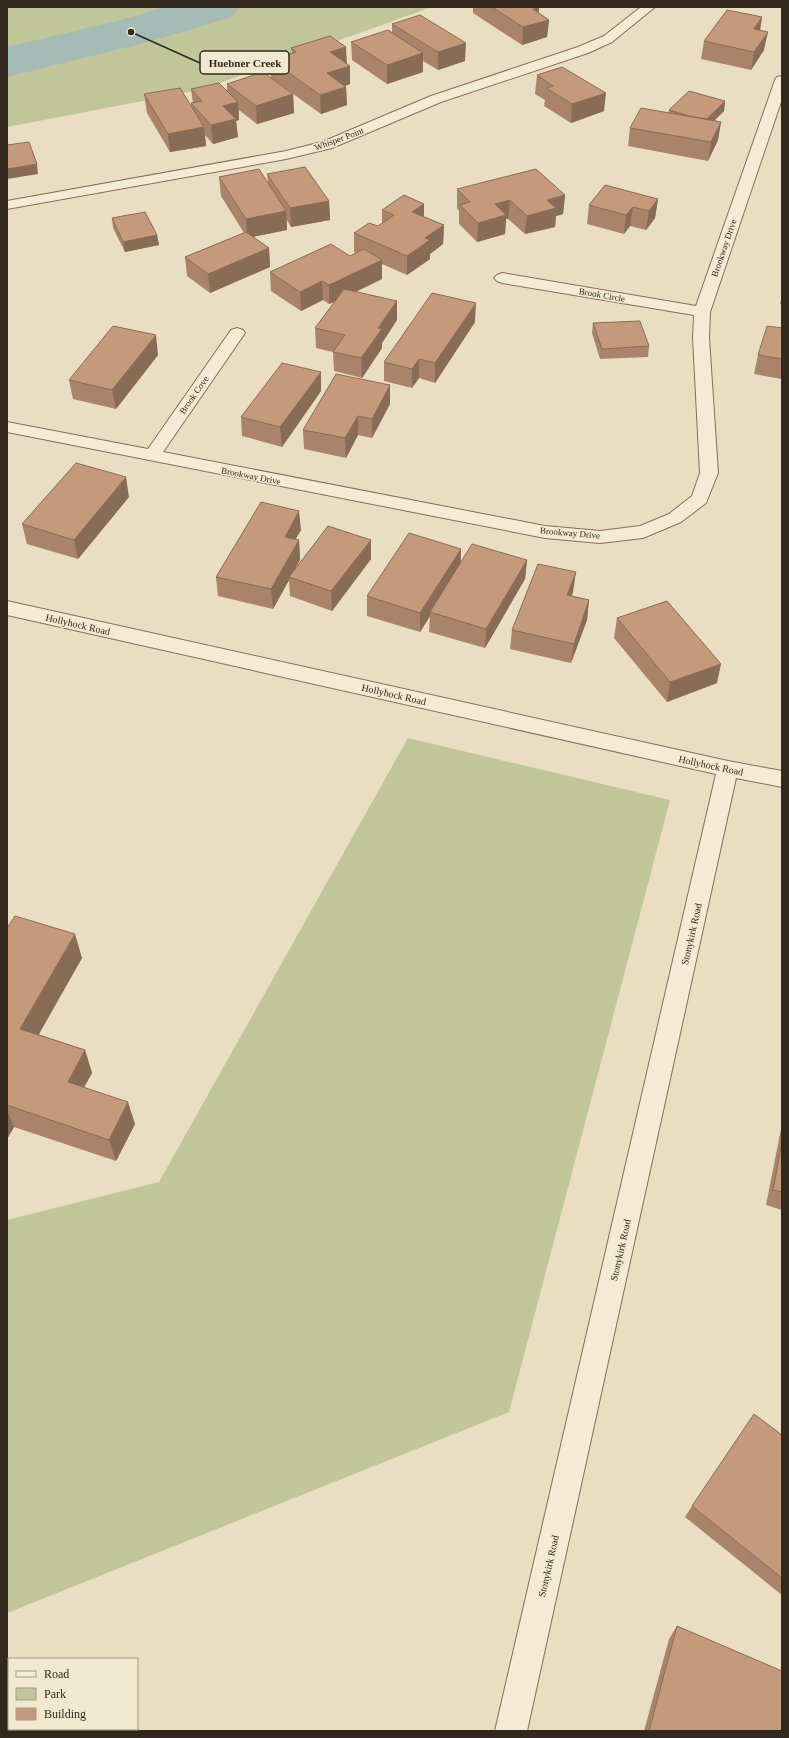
<svg xmlns="http://www.w3.org/2000/svg" width="789" height="1738" viewBox="0 0 789 1738" font-family="'Times New Roman',serif">
<style>
.green{fill:#c0c697}
.lines{fill:none;stroke-linecap:round;stroke-linejoin:round}
.river{fill:#a4bcb5;fill-rule:evenodd}
.street-casing{stroke:#81705b;stroke-width:2}
.street{fill:#f5ebd4;fill-rule:evenodd}
.wall{fill:#a9846a}
.shaded-wall{fill:#896c56}
.building{fill:#c49a7b;stroke:#896c56}
.labels{text-anchor:middle;stroke-width:3;stroke-linejoin:round;paint-order:stroke}
.far-street-label{font-size:9px;fill:#32281e;stroke:#f1e8d0}
.street-label{font-size:10px;fill:#32281e;stroke:#f1e8d0}
.leader{fill:none;stroke:#32281e;stroke-width:1.5}
.callout-dot{fill:#32281e;stroke:#f1e8d0;stroke-width:1.5}
.callout{fill:#f1e8d0;stroke:#32281e;stroke-width:1.5}
.callout-label{font-size:11px;text-anchor:middle;font-weight:bold;fill:#32281e}
</style>
<rect width="100%" height="100%" fill="#e9dec2"/>
<path class="green" d="M7,7H432L200,90L7,127Z
M408,738L670,800L509,1412L7,1613V1220L159,1182Z"/>
<g class="lines">
<path class="river" d="M164,7H239L232,17L148,42L7,77V47L117,21Z"/>
<defs>
<path id="street" d="M641,7H655L612,42L588,53L441,102L332,148L286,159L7,209V201L286,151L322,142L431,96L578,47L604,36Z
M782,76V99L710,312L709,338L718,473L706,503L681,522L643,538L600,543L545,538L7,432V422L148,449L231,330L237,328L243,330L245,333L163,452L545,526L600,531L640,526L669,514L692,496L700,473L693,338L694,315L502,283L497,281L494,278L497,275L502,273L696,306L775,80L777,77Z
M7,601L728,761L782,771V787L736,778L527,1731H495L716,774L7,615Z"/>
</defs>
<use href="#street" class="street-casing"/>
<use href="#street" class="street"/>
</g>
<path class="wall" d="M473,7H538L539,8L538,13L549,20L547,37L522,45L473,13Z
M762,17L760,31L764,50L751,70L701,59L704,41Z
M392,24L465,61L438,70L423,61V72L387,84L352,60L351,42L392,33Z
M291,48L347,64L350,66V84L345,86L346,87L347,105L321,114L271,78L270,59L292,53Z
M537,75L604,111L571,123L544,106L545,100L535,94Z
M227,84L293,94L294,113L257,124L239,110V120L236,121L238,137L213,144L205,135L206,146L170,152L147,113L144,94L191,106V103H193L191,89L227,91Z
M725,101L724,111L714,120L721,122L718,140L708,161L628,146L630,128L668,113L669,110Z
M267,174L329,201L330,220L291,227L287,220V230L253,237L269,248L270,267L210,293L187,276L185,257L244,233L221,196L219,177L268,183Z
M457,189L565,195L563,214L556,216L555,227L525,234L508,219H506L505,234L477,242L459,224V211L457,208Z
M658,199L655,218L646,230L630,226L624,234L587,224L589,205Z
M382,210L424,217L444,225L443,244L430,254V259L407,275L382,264V279L356,292L397,301V320L382,343V348L362,378L334,371L333,352L316,348L315,328L335,302L329,304L323,300L301,311L271,291L270,272L350,256L356,253L354,252V233L378,226L382,223Z
M112,218L157,235L159,245L125,252L113,228Z
M782,296V305L780,304Z
M475,322L435,383L419,378L412,388L384,381V362Z
M593,323L649,346L648,357L600,359L592,333Z
M782,328V379L754,374L758,355Z
M158,355L116,409L73,399L69,380Z
M321,372V391L282,447L242,436L241,417Z
M390,404L372,438L358,435L346,458L304,449L303,430Z
M129,497L78,559L27,544L22,524Z
M301,530L295,539L299,540L300,560L295,569L371,540V559L332,611L290,596L289,580L273,609L218,596L216,577Z
M461,549V563L527,560L525,579L485,648L429,632L430,616L420,632L367,616V596Z
M573,592L572,596L589,600L587,620L571,663L510,649L512,630Z
M617,618L717,683L667,702L614,638Z
M7,928L82,958L38,1034L85,1050L92,1073L84,1087L135,1124L116,1161L14,1127L7,1139Z
M782,1124V1210L766,1205Z
M782,1435V1595L685,1517L692,1506Z
M677,1626L782,1731H644L669,1639Z"/>
<path class="shaded-wall" d="M539,8L538,23L549,20L547,37L522,45L523,27L533,9Z
M762,17L759,35L754,29Z
M768,32L764,50L751,70L754,52Z
M466,43L465,61L438,70V52Z
M346,47L347,65L330,52Z
M423,53V72L387,84V65Z
M350,66V84L328,92L327,73Z
M346,87L347,105L321,114L320,95Z
M606,93L604,111L571,123L572,104Z
M293,94L294,113L257,124L256,106Z
M725,101L724,111L704,131L706,121Z
M238,102L239,120L236,121L238,137L213,144L211,125L223,106Z
M721,122L718,140L708,161L711,142Z
M204,127L206,146L170,152L168,134Z
M37,164L38,174L7,179V169Z
M565,195L563,214L556,216L555,227L525,234L527,216L547,200Z
M658,199L655,218L646,230L649,211Z
M510,200L508,219H506L505,234L477,242L478,223L495,204Z
M329,201L330,220L291,227L290,208Z
M424,204V223L412,212Z
M633,207L630,226L624,234L626,215Z
M286,211L287,230L247,238L246,219Z
M444,225L443,244L430,254V259L407,275V256L425,238Z
M157,235L159,245L125,252L123,242Z
M269,248L270,267L210,293L208,274Z
M382,260V279L329,304V285Z
M322,281L323,300L301,311L300,292Z
M397,301V320L382,343V348L362,378L361,358L378,328Z
M476,303L475,322L435,383V363Z
M156,335L158,355L116,409L112,390Z
M419,359V378L412,388V369Z
M321,372V391L282,447L280,427Z
M390,385V404L372,438V419Z
M358,416V435L346,458L345,438Z
M126,477L129,497L78,559L74,540Z
M299,511L301,530L286,556L285,537Z
M299,540L300,560L290,577H289V580L273,609L271,589Z
M371,540V559L332,611L331,591Z
M461,549L460,568L430,612V616L420,632V613Z
M527,560L525,579L485,648L486,629Z
M576,572L573,592L564,615L567,595Z
M589,600L587,620L571,663L574,644Z
M721,664L717,683L667,702L670,682Z
M75,934L82,958L29,1052L20,1029Z
M85,1050L92,1073L75,1104L68,1082Z
M128,1102L135,1124L116,1161L109,1140Z
M7,1110L14,1127L7,1139Z"/>
<path class="building" d="M492,7H538L539,8L533,9L549,20L523,27Z
M727,10L762,17L754,29L768,32L754,52L704,41Z
M420,15L466,43L438,52L392,24Z
M388,30L423,53L387,65L351,42Z
M330,36L346,47L330,52L350,66L327,73L346,87L320,95L270,59L296,52L291,48Z
M562,67L606,93L572,104L546,88L553,86L537,75Z
M263,72L293,94L256,106L227,84Z
M219,83L238,102L223,106L236,119L211,125L191,103L202,101L191,89Z
M180,88L204,127L168,134L144,94Z
M689,91L725,101L707,119L689,116L669,110Z
M641,108L721,122L711,142L630,128Z
M29,142L37,164L7,169V145Z
M305,167L329,201L290,208L267,174Z
M259,169L286,211L246,219L219,177Z
M536,169L565,195L547,200L556,208L527,216L510,200L495,204L506,215L478,223L460,205L470,202L457,189Z
M605,185L658,199L649,211L633,207L626,215L589,205Z
M404,195L424,204L412,212L444,225L425,238L430,240L407,256L354,233L369,223L378,226L394,215L382,210Z
M145,212L157,235L123,242L112,218Z
M246,232L269,248L208,274L185,257Z
M331,244L350,256L364,249L382,260L329,285L322,281L300,292L270,272Z
M344,289L397,301L378,328L382,329L361,358L333,352L345,335L315,328Z
M432,293L476,303L435,363L419,359L412,369L384,362Z
M640,321L649,346L602,349L593,323Z
M113,326L156,335L112,390L69,380Z
M767,326L782,328V359L758,355Z
M282,363L321,372L280,427L241,417Z
M336,374L390,385L372,419L358,416L345,438L303,430Z
M76,463L126,477L74,540L22,524Z
M261,502L299,511L285,537L299,540L271,589L216,577Z
M328,526L371,540L331,591L289,577Z
M409,533L461,549L420,613L367,596Z
M472,544L527,560L486,629L430,612Z
M538,564L576,572L567,595L589,600L574,644L512,630Z
M667,601L721,664L670,682L617,618Z
M15,916L75,934L20,1029L85,1050L68,1082L128,1102L109,1140L7,1105V928Z
M782,1142V1192L773,1190Z
M754,1414L782,1435V1578L692,1506Z
M677,1626L782,1671V1731H649Z"/>
<g class="labels">
<g class="far-street-label">
<text transform="translate(339 139) rotate(-20)" y="3">Whisper Point</text>
<text transform="translate(724 248) rotate(-71)" y="3">Brookway Drive</text>
<text transform="translate(602 295) rotate(10)" y="3">Brook Circle</text>
<text transform="translate(194 395) rotate(-55)" y="3">Brook Cove</text>
<text transform="translate(251 476) rotate(11)" y="3">Brookway Drive</text>
<text transform="translate(570 533) rotate(5)" y="3">Brookway Drive</text>
</g>
<g class="street-label">
<text transform="translate(78 624) rotate(13)" y="4">Hollyhock Road</text>
<text transform="translate(394 694) rotate(13)" y="4">Hollyhock Road</text>
<text transform="translate(711 765) rotate(12)" y="4">Hollyhock Road</text>
<text transform="translate(691 934) rotate(-77)" y="4">Stonykirk Road</text>
<text transform="translate(620 1250) rotate(-77)" y="4">Stonykirk Road</text>
<text transform="translate(548 1566) rotate(-77)" y="4">Stonykirk Road</text>
</g>
</g>
<path class="leader" d="M131 32L200 63"/>
<circle class="callout-dot" cx="131" cy="32" r="4"/>
<rect class="callout" x="200" y="51" width="89" height="23" rx="4"/>
<g class="callout-label">
<text x="245" y="67">Huebner Creek</text>
</g>
<rect width="789" height="1738" fill="none" stroke="#32281e" stroke-width="16"/>
<rect x="8" y="1658" width="130" height="72" fill="#f1e8d0" stroke="#a59b89"/>
<rect x="16" y="1671" width="20" height="6" fill="#f5ebd4" stroke="#a59b89"/>
<text x="44" y="1678" font-size="12" fill="#32281e">Road</text>
<rect x="16" y="1688" width="20" height="12" fill="#c0c697" stroke="#a59b89"/>
<text x="44" y="1698" font-size="12" fill="#32281e">Park</text>
<rect x="16" y="1708" width="20" height="12" fill="#c49a7b" stroke="#a59b89"/>
<text x="44" y="1718" font-size="12" fill="#32281e">Building</text>
</svg>
